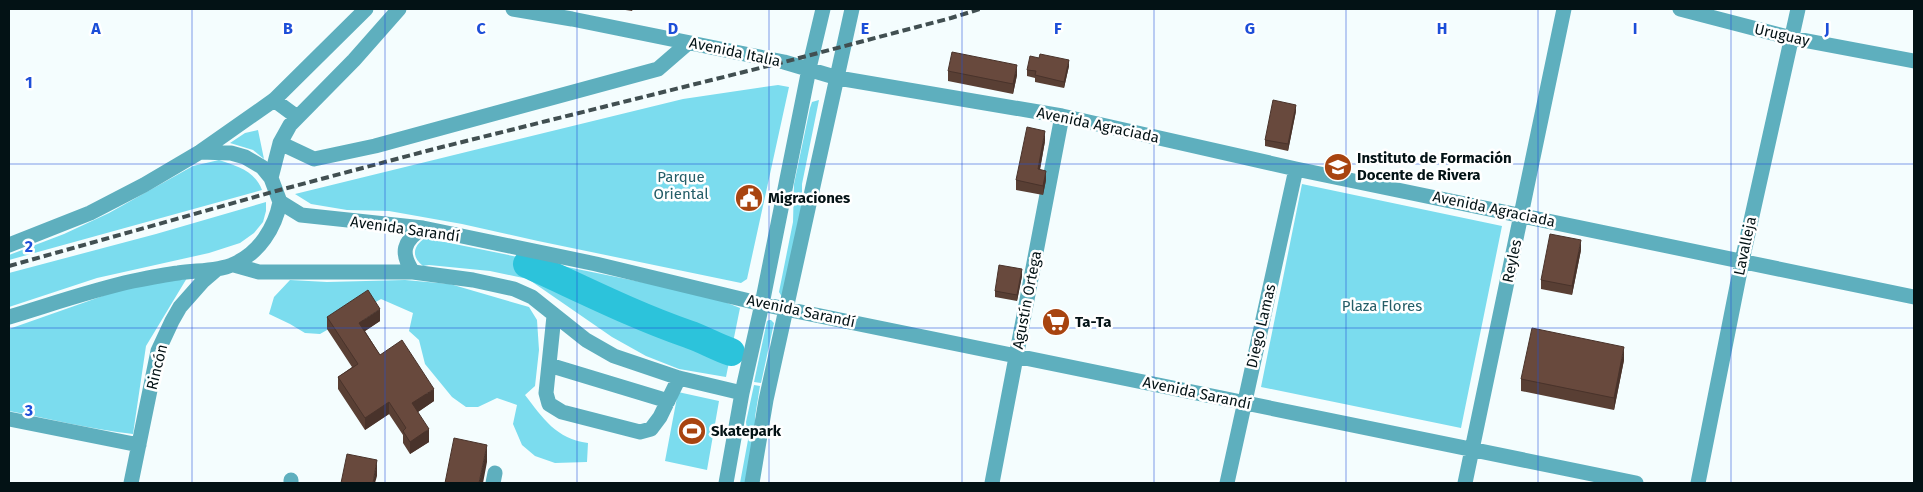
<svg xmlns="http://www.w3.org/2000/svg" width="1923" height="492" viewBox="0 0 1923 492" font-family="'Fira Sans',sans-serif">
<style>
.green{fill:#7bdcee}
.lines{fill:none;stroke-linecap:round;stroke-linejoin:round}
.river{stroke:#2cc3db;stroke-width:28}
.minor{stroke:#5eafbe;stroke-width:15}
.rail{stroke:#414f51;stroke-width:4;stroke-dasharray:8 4;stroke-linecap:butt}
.wall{fill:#593f34}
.shaded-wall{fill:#49332b}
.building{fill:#68493d;stroke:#49332b}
.grid{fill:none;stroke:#1d4ed8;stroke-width:1;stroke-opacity:0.55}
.labels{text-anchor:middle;stroke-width:5;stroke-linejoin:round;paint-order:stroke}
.street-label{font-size:15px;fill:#031215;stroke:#fff}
.poi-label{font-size:15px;font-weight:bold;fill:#031215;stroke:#fff;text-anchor:start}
.park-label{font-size:15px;fill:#255e68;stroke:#fff}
.grid-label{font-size:16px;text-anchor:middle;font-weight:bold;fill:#1d4ed8;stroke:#fff;stroke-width:5;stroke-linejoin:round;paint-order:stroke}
</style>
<rect width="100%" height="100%" fill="#f4fdfe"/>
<path class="green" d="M778,85L789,87L747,279L741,283L538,241L462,224L389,211L347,210L311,204L295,194L683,99Z
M819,100L802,184V215L782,297L779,292L793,222L794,184L810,108L812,102Z
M258,130L264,159L253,150L230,143L245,133Z
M219,160C237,166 255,171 262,190L9,260V255L64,234L109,213L193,166Z
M1302,184L1502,226L1461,428L1261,387Z
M266,202V211L263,222L254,233L240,243L209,253L97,278L9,307V273L156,234Z
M425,238L710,296L740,308L726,377L679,369L646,356L612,337L528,279L490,271L429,265L423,266C411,257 413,246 425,238Z
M187,278L146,346L133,434C91,429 50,419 9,411V329L131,286Z
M290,280L327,282L405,280L450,284L529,307L537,320L539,350L535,386L525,395C543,418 556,439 588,443L587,462L555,463L535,456L522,445L513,424L517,405L497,398L478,407H466L452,397L425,364L419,340L409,331L413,313L381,299L320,334L305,333L290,324L269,314L274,297Z
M769,320H771L774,323L761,383L754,382L767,321Z
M754,385L760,386L755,417L756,439L747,483H740L748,440L746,422Z
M678,392L719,401L707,470L665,461Z"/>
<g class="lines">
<path class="river" d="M527,264C580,288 633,315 688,334C703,339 716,347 731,352"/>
<path class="minor" d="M513,9L572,19L784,62L838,78L1062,116L1296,169L1914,297
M1680,9L1792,38L1914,61
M274,100L297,117
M280,143L314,159L375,146L658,69L688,43
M200,152L231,153L245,157L262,167L271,178L280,202L301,215L423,228L452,234L596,264L762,304L1636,483
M271,178L280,143L290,125L354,60L399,9
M9,245L90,213L144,185L200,152L274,100L366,9
M234,265L259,272H413L473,280L514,289L532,297L586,340L614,356L679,378L742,393
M413,272C400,253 403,241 423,228
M554,316L546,393L549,404L562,412L640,432L651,429L660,417L679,378
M9,317C49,305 92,290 133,281C148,278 163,275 178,273C196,270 217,272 234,264C259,253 275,228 280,202
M549,365L668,401
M9,419L139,445
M131,483L158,351L172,321L180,307L203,281L217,269
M291,483V480
M493,483L495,473
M726,483L742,393L762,304L810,64L823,9
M752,483L766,400L852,9
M992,483L1062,116
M1227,483L1296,169
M1465,483L1564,9
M1698,483L1742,261L1798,9"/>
<path class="rail" d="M9,266L276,191L434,149L784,62L951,18L980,9"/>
</g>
<path class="wall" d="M619,9H633L632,11Z
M1069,66L1064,88L1035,82V78L1027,76V70Z
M948,71L1017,75L1013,94L948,81Z
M1296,111L1288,151L1265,146V140Z
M1045,141L1040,170L1046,180L1043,195L1016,190V180Z
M1581,250L1572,295L1541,289V280Z
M1022,276L1017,301L995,297V291Z
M327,317L380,321L365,331L380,355L434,401L418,412L429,442L410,454L403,443V435L389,414L365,430L338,389V377L352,367L327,329Z
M1624,360L1614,410L1521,391V379Z"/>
<path class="shaded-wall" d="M1069,60V66L1064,88V82Z
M1017,65V75L1013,94V84Z
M1296,105V111L1288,151V144Z
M1045,131V141L1038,179V169Z
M1046,171V180L1043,195V186Z
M1581,240V250L1572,295V286Z
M1022,269V276L1017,301V295Z
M380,309V321L359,335V323Z
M1624,347V360L1614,410V398Z
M434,389V401L412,416V403Z
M389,402V414L365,430V418Z
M429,429V442L410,454V442Z
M487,445V462L483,483H479Z
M377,460V476L375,483H373Z"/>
<path class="building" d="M952,52L1017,65L1013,84L948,71Z
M1040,54L1069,60L1064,82L1035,75L1036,71L1027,70L1030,56L1039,58Z
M1273,100L1296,105L1288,144L1265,140Z
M1027,127L1045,131L1038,169L1046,171L1043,186L1016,180Z
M1550,234L1581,240L1572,286L1541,280Z
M999,265L1022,269L1017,295L995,291Z
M368,290L380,309L359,323L380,355L402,340L434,389L412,403L429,429L410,442L403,431L406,428L389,402L365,418L338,377L358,364L327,317Z
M1532,328L1624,347L1614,398L1521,379Z
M454,438L487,445L479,483H445Z
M347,454L377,460L373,483H376H341Z"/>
<path class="grid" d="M192,9V483M385,9V483M577,9V483M769,9V483M962,9V483M1154,9V483M1346,9V483M1538,9V483M1731,9V483M9,164H1914M9,328H1914"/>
<defs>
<symbol id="university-disc" viewBox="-11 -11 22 22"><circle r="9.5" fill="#a84410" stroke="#fff"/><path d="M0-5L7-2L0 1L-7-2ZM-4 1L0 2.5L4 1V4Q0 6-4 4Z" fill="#fff"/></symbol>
<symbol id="civic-disc" viewBox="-11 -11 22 22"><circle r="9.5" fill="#a84410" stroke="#fff"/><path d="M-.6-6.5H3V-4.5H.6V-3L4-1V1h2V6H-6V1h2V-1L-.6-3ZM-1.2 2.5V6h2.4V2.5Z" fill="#fff"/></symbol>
<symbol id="supermarket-disc" viewBox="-11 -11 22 22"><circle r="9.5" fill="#a84410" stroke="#fff"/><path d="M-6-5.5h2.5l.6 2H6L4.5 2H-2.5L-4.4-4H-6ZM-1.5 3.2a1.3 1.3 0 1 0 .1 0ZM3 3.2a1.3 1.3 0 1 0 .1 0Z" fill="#fff"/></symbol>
<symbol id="stadium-disc" viewBox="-11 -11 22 22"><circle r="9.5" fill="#a84410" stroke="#fff"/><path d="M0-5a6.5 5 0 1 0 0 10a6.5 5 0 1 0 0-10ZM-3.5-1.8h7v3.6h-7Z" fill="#fff"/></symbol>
</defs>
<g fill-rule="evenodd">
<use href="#university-disc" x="1322" y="151" width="32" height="32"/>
<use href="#civic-disc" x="733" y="182" width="32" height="32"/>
<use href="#supermarket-disc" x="1040" y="306" width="32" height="32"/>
<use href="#stadium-disc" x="676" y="415" width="32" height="32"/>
</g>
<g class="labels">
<g class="street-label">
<text transform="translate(1782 35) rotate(13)" y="5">Uruguay</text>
<text transform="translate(735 52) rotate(12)" y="5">Avenida Italia</text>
<text transform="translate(1098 125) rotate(12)" y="5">Avenida Agraciada</text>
<text transform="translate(1494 209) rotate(12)" y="5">Avenida Agraciada</text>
<text transform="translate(405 229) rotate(8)" y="5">Avenida Sarandí</text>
<text transform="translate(1745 246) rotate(-78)" y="5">Lavalleja</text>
<text transform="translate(1512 261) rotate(-78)" y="5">Reyles</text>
<text transform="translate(1027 300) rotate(-79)" y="5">Agustín Ortega</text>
<text transform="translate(801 311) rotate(12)" y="5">Avenida Sarandí</text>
<text transform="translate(1261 326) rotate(-77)" y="5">Diego Lamas</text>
<text transform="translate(157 367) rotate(-76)" y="5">Rincón</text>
<text transform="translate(1197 393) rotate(12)" y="5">Avenida Sarandí</text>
</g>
<g class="poi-label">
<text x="1357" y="163">Instituto de Formación<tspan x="1357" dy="17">Docente de Rivera</tspan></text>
<text x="768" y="203">Migraciones</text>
<text x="1075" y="327">Ta-Ta</text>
<text x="711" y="436">Skatepark</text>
</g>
<g class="park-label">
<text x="681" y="182">Parque<tspan x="681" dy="17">Oriental</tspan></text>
<text x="1382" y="311">Plaza Flores</text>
</g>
</g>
<g class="grid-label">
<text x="96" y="34">A</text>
<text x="288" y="34">B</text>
<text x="481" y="34">C</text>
<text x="673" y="34">D</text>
<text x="865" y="34">E</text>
<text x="1058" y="34">F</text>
<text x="1250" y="34">G</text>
<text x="1442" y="34">H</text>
<text x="1635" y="34">I</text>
<text x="1827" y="34">J</text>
<text x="29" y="88">1</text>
<text x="29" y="252">2</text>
<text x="29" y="416">3</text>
</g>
<rect width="1923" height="492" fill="none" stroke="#031215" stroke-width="20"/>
</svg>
